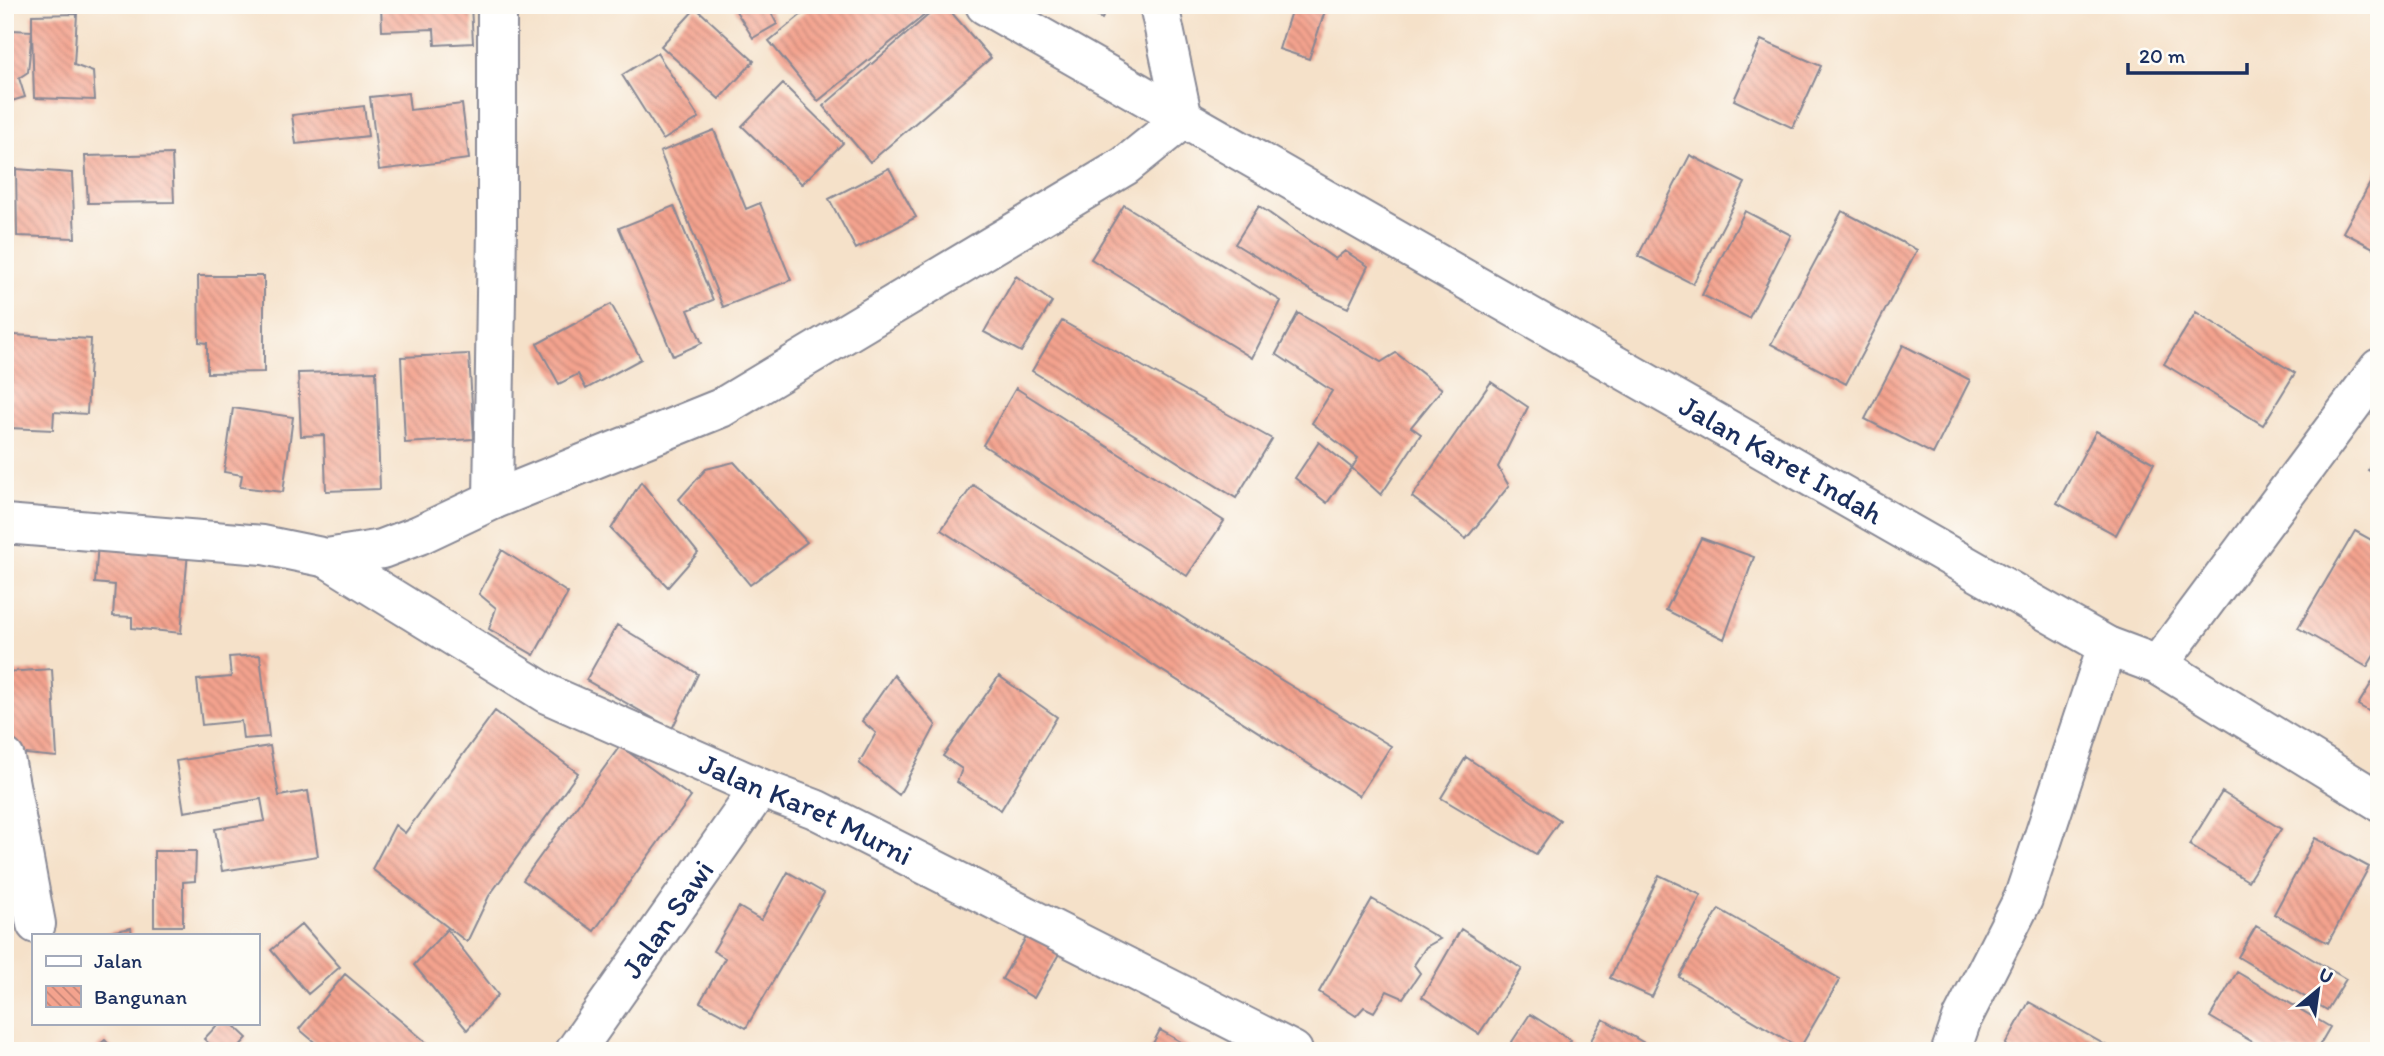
<svg xmlns="http://www.w3.org/2000/svg" width="2384" height="1056" viewBox="0 0 2384 1056" font-family="Itim,sans-serif">
<style>
.building{fill:url(#building-back-hatch)}
.lines{fill:none;stroke-linecap:round;stroke-linejoin:round}
.street-casing{stroke:#888894;stroke-width:42}
.street{stroke:#fff;stroke-width:38}
.labels{text-anchor:middle;stroke-width:6;stroke-linejoin:round;paint-order:stroke}
.street-label{font-size:30px;fill:#1b2f5e;stroke:#fdfcf7}
</style>
<defs>
<pattern id="building-back-hatch" width="6" height="6" patternUnits="userSpaceOnUse" patternTransform="scale(1.75)"><rect width="6" height="6" fill="#f4a38e"/><path d="M-1 5l2 2M0 0l6 6M5-1l2 2" fill="none" stroke="#c58577"/></pattern>
</defs>
<rect width="100%" height="100%" fill="#fdfcf7"/>
<filter id="ink" filterUnits="userSpaceOnUse"><feTurbulence type="fractalNoise" baseFrequency=".0143" numOctaves="2"/><feDisplacementMap in="SourceGraphic" scale="14" xChannelSelector="R" yChannelSelector="G"/><feConvolveMatrix kernelMatrix="1 2 1 2 8 2 1 2 1" color-interpolation-filters="sRGB"/></filter>
<filter id="wash" filterUnits="userSpaceOnUse"><feTurbulence type="fractalNoise" baseFrequency=".00686" numOctaves="4" result="noise"/><feDisplacementMap in="SourceGraphic" scale="28" xChannelSelector="R" yChannelSelector="G"/><feGaussianBlur stdDeviation="1.57" result="paint"/><feColorMatrix in="noise" values="0 0 0 0 0 0 0 0 0 0 0 0 0 0 0 0 0 1.4 0 .05"/><feComposite in="paint" operator="in"/></filter>
<g filter="url(#wash)">
<rect width="100%" height="100%" fill="#f5e1c9"/>
<g id="blocks">
<path class="building" d="M381,5H471L473,43L435,45L434,29L382,31Z
M738,5H767L777,24L753,38L734,8Z
M813,5H937L818,101L769,41Z
M940,5H945L991,58L870,162L823,106Z
M1073,5H1109L1102,19Z
M1293,5H1327L1309,59L1279,49Z
M696,8L754,61L719,99L661,46Z
M77,14L74,65L93,72L95,100L34,98L32,31L28,72L19,78L25,97L5,103V35L12,30L32,31V15Z
M1761,40L1821,66L1793,128L1734,100Z
M657,53L699,118L663,140L622,75Z
M783,84L843,143L802,184L742,126Z
M408,93L410,110L462,104L469,159L379,170L370,97Z
M364,106L368,136L296,144L292,115Z
M714,130L746,209L760,203L791,280L723,307L660,152Z
M172,154L174,202L88,203L85,156Z
M1690,155L1745,183L1693,284L1638,256Z
M2379,167V251L2343,232Z
M889,168L916,217L856,249L829,199Z
M16,169L72,173L75,238L17,236Z
M1124,205L1281,301L1252,358L1091,259Z
M674,206L713,300L688,310L702,343L673,356L619,228Z
M1259,206L1335,259L1345,251L1368,266L1348,308L1317,294L1235,244Z
M1745,211L1791,235L1749,318L1702,295Z
M1842,211L1917,250L1846,384L1771,344Z
M198,276H264V372L207,373V343L199,342Z
M1016,276L1052,302L1021,352L984,332Z
M611,304L641,359L586,389L578,374L559,384L537,344Z
M2196,312L2295,373L2263,425L2164,364Z
M1298,313L1381,362L1396,353L1442,389L1411,427L1421,434L1381,495L1352,468L1358,458L1312,423L1332,391L1276,354Z
M1062,321L1272,439L1236,498L1032,371Z
M13,335L91,339L87,414L54,412L53,430L9,428Z
M1903,345L1970,380L1933,454L1865,419Z
M469,354L474,439L405,443L401,357Z
M376,371L380,489L326,491L324,435L301,436L298,373Z
M1491,382L1528,407L1498,467L1509,486L1466,539L1412,497Z
M1016,388L1224,521L1187,576L983,445Z
M233,408L293,417L283,492L240,487L242,475L224,472Z
M2096,431L2154,463L2116,535L2057,503Z
M1319,442L1352,468L1327,503L1295,478Z
M2379,451V476L2368,470Z
M734,462L807,542L750,585L679,499L706,469Z
M641,482L698,553L668,587L611,529Z
M973,485L1283,681L1391,746L1359,796L941,530Z
M2355,531L2379,544V647L2367,667L2298,628Z
M1701,538L1754,557L1724,639L1666,610Z
M98,543L188,552L181,633L132,628V617L113,616L115,585L95,583Z
M502,550L568,593L534,655L489,629L496,608L479,594Z
M617,625L698,674L672,729L586,680Z
M260,655L269,737L243,739L241,721L202,725L197,680L231,677L229,657Z
M52,669L57,757L5,752V672Z
M2379,671V717L2358,705Z
M894,675L936,725L899,795L859,763L876,733L862,721Z
M999,676L1057,717L1001,810L957,782L962,769L943,756Z
M495,711L578,773L489,896L467,942L372,869L395,825L405,833Z
M270,746L279,796L308,791L318,856L222,871L215,829L265,821L261,799L184,812L176,761Z
M620,746L691,797L594,931L523,880Z
M1466,757L1560,820L1536,854L1441,798Z
M2222,792L2281,829L2248,881L2189,845Z
M2315,838L2369,867L2328,943L2274,914Z
M154,851H196L195,881L183,882V926H154Z
M5,864L16,908L5,910Z
M788,872L824,893L746,1028L700,1002L725,958L713,951L739,907L761,920Z
M1659,875L1701,895L1652,997L1610,978Z
M1372,899L1440,939L1426,947L1414,965L1420,973L1403,998L1387,991L1374,1012L1364,1007L1356,1016L1319,992Z
M1719,909L1840,979L1800,1048L1679,977Z
M302,924L340,967L308,994L271,950Z
M2256,926L2346,979L2327,1010L2238,957Z
M1032,927L1064,945L1034,998L1002,979Z
M131,928L132,935H101V934Z
M447,929L498,995L467,1030L414,965Z
M1461,929L1522,969L1479,1034L1422,997Z
M2237,972L2330,1027L2316,1051H2268L2210,1017Z
M345,974L433,1048L431,1051H325L299,1029Z
M2029,1002L2116,1051H2011L2004,1047Z
M1530,1014L1571,1040L1564,1051H1506Z
M1603,1019L1658,1051H1585Z
M219,1023H231L247,1038L235,1051H217L204,1039Z
M1160,1030L1197,1051H1149Z
M105,1040L115,1051H92Z"/>
</g>
</g>
<g filter="url(#ink)">
<use href="#blocks" fill-opacity="0" stroke="#888894" stroke-width="2"/>
<g class="lines">
<defs>
<g id="street">
<path id="s1" d="M985,5L2107,646L2158,665L2379,801"/>
<path d="M1159,5L1183,119"/>
<path d="M493,500L497,226V5"/>
<path d="M5,524L263,545L327,558L382,549L419,535L493,500L721,408L1125,166L1183,119"/>
<path id="s2" d="M327,558L547,694L760,788L815,809L1293,1051"/>
<path d="M2158,665L2379,368"/>
<path d="M5,758L36,924"/>
<path id="s3" d="M575,1051L760,788"/>
<path d="M1951,1051L1962,1019L2023,899L2107,646"/>
</g>
</defs>
<use href="#street" class="street-casing"/>
<use href="#street" class="street"/>
</g>
</g>
<g class="labels">
<g class="street-label">
<text dy="10" stroke="none"><textPath href="#s1" startOffset="917">Jalan Karet Indah</textPath></text>
<text dy="10" stroke="none"><textPath href="#s2" startOffset="542">Jalan Karet Murni</textPath></text>
<text dy="10" stroke="none"><textPath href="#s3" startOffset="161">Jalan Sawi</textPath></text>
</g>
</g>
<rect width="2384" height="1056" fill="none" stroke="#fdfcf7" stroke-width="28"/>
<rect x="32" y="934" width="228" height="91" fill="#fdfcf7" stroke="#a3aaba" stroke-width="2"/>
<rect x="46" y="956" width="35" height="10" fill="#ffffff" stroke="#a3aaba" stroke-width="2"/>
<text x="94" y="968" font-size="21" fill="#1b2f5e">Jalan</text>
<rect x="46" y="986" width="35" height="21" fill="url(#building-back-hatch)" stroke="#a3aaba" stroke-width="2"/>
<text x="94" y="1004" font-size="21" fill="#1b2f5e">Bangunan</text>
<g transform="translate(2318 990) rotate(29)" stroke="#fdfcf7" stroke-width="5" paint-order="stroke">
<path d="M0-5L12 26L0 18L-12 26Z" fill="#1b2f5e"/>
<text y="-10" font-size="19" font-weight="bold" text-anchor="middle" fill="#1b2f5e">U</text>
</g>
<path d="M2128 63v10h119v-10" fill="none" stroke="#1b2f5e" stroke-width="3.5"/>
<text x="2139" y="63" font-size="21" fill="#1b2f5e" stroke="#fdfcf7" stroke-width="5" paint-order="stroke">20 m</text>
</svg>
